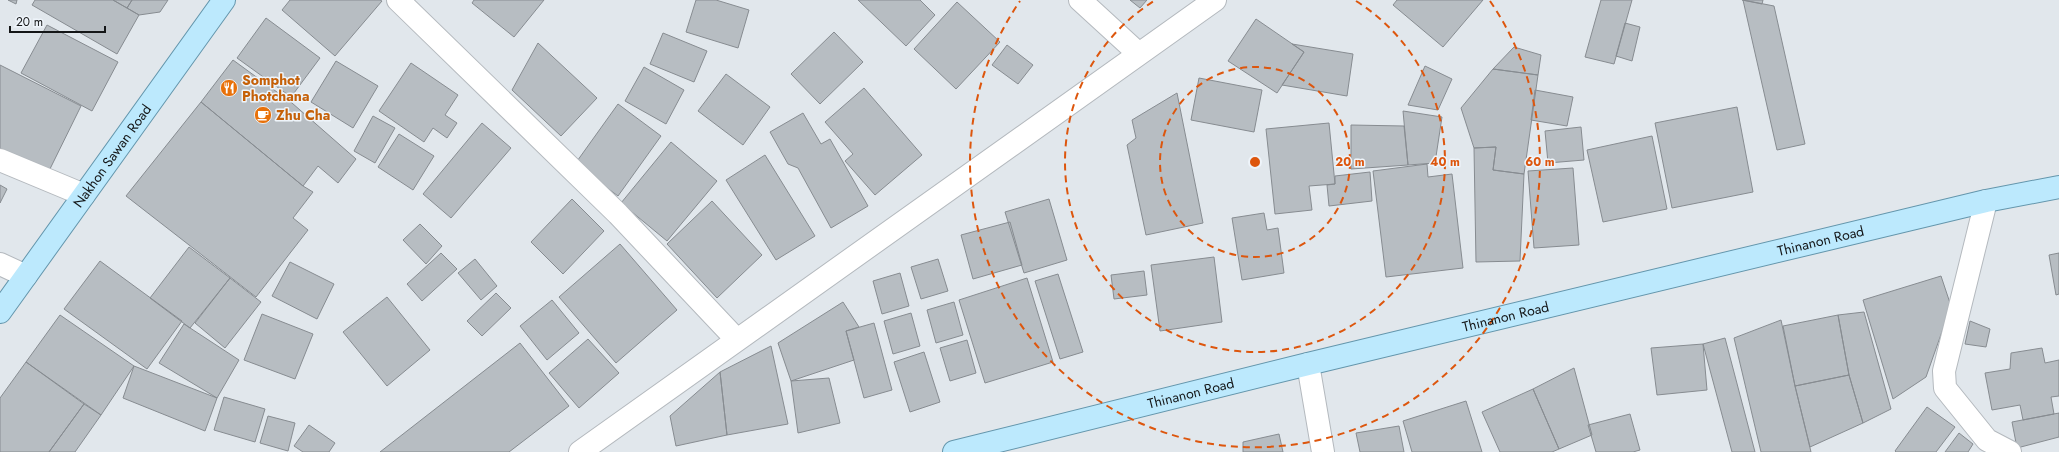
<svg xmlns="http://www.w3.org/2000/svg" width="2059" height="452" viewBox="0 0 2059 452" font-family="Jost,sans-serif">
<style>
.building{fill:#b7bdc2;stroke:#878c91}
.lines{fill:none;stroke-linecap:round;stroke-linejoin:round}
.minor-casing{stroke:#b4b9be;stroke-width:24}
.major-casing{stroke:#6496ac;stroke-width:24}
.minor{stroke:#fff;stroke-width:22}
.major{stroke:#bce9fd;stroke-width:22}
.ring{fill:none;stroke:#dd560d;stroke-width:2;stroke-dasharray:7 5}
.labels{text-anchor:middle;stroke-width:3;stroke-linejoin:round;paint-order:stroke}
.food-label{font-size:14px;font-weight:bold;fill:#c56008;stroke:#eef4fa;text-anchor:start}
.street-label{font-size:14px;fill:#141617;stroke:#eef4fa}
.centre{fill:#dd560d;stroke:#eef4fa;stroke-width:2}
.ring-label{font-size:12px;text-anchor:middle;font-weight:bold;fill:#dd560d;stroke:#eef4fa;stroke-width:3;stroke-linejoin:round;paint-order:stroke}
</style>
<rect width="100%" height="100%" fill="#e1e7ec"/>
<path class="building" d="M8,0H17L16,4Z
M35,0H113L139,15L117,54L32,5Z
M113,0H132L127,8Z
M132,0H168L160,12L139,15L127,8Z
M290,0H380L382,1L335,56L282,10Z
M474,0H544L514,37L472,3Z
M696,0H716L749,10L738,48L686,32Z
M858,0H920L935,15L906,46Z
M1130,0H1147L1140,8Z
M1397,0H1483L1443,47L1393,5Z
M1601,0H1632L1614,64L1585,57Z
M1742,0H1763L1762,4Z
M1743,0L1774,6L1805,144L1777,150Z
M957,2L1000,42L956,89L914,49Z
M266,18L320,58L291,97L237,58Z
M1256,19L1304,52L1277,93L1228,61Z
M1625,23L1640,27L1632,61L1616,56Z
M47,25L118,62L92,111L21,73Z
M834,32L863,62L820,104L791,74Z
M663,33L707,51L694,82L650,64Z
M538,43L597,98L561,136L512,90Z
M1292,44L1353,54L1347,96L1282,85L1304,52Z
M1007,45L1033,65L1018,84L992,65Z
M1514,47L1541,55L1538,75L1493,69Z
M233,60L292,103L356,159L338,183L318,166L303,186L201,102Z
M336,61L378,86L353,128L311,102Z
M411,63L458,95L445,115L457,123L447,138L433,128L424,142L379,111Z
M0,65L81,106L46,177L0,153Z
M1425,66L1452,79L1438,110L1408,105Z
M644,67L684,90L666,124L625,101Z
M1493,69L1538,75L1524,174L1493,170L1496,147L1474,148L1461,108Z
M726,74L770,107L743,145L698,111Z
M1199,78L1262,90L1254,132L1191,120Z
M864,88L922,155L875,195L845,161L853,154L825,122Z
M1535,90L1573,97L1567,126L1531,120Z
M1177,93L1203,223L1146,235L1127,145L1136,138L1132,120Z
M201,102L303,186L313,192L293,218L308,230L256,297L126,196Z
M618,104L661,136L618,196L575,164Z
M1737,107L1753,192L1672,208L1655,123Z
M1403,111L1442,117L1435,163L1408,165Z
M803,113L821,144L830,139L868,206L831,228L798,168L788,164L770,132Z
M373,116L395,128L375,163L354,151Z
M482,123L511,148L451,218L423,194Z
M1329,123L1335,184L1309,186L1312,210L1275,214L1266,129Z
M1351,125L1404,126L1408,165L1351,169Z
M1581,127L1584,160L1548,163L1545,131Z
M399,134L434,156L413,190L378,167Z
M1652,136L1667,209L1603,222L1587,150Z
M671,142L717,181L667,241L621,203Z
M1496,147L1493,170L1524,174L1520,261L1476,262L1474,148Z
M765,155L815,236L776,260L726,180Z
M1427,164L1428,177L1452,174L1463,268L1386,277L1373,171Z
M1573,168L1579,245L1534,248L1528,171Z
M1370,172L1372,201L1329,206L1327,185L1335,184V176Z
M0,185L7,189L0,203Z
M572,199L604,231L563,274L531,242Z
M1049,199L1067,260L1024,273L1005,212Z
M712,201L762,255L717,298L667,244Z
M1264,213L1267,230L1278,228L1284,273L1242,280L1232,218Z
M1010,222L1022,265L973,279L961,235Z
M420,224L442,246L426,264L403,240Z
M620,244L677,310L616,363L559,297Z
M189,247L230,278L190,328L150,298Z
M441,253L457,269L422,301L407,284Z
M2059,253V294L2056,295L2049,255Z
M1214,257L1222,322L1160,331L1151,265Z
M475,259L497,286L481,300L458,273Z
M938,259L948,291L921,299L911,267Z
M100,261L182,321L147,369L64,309Z
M290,262L334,284L317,319L272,296Z
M1144,271L1147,295L1114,299L1111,275Z
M900,273L909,306L882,314L873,281Z
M1058,274L1083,352L1060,359L1035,281Z
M1941,276L1951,306L1926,377L1893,399L1863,300Z
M230,278L261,302L225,348L195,323Z
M1027,278L1053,362L985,383L959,300Z
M496,293L511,308L482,336L467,321Z
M387,297L430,350L387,386L343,332Z
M552,300L579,333L547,360L520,326Z
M843,302L859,327L846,331L854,360L791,381L778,343Z
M954,302L963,335L936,343L927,310Z
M1864,312L1891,409L1863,423L1849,375L1838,315Z
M911,313L920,346L893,354L884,321Z
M262,314L313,334L295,379L244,360Z
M60,315L134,366L101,415L26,362Z
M1838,315L1849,375L1795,386L1783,326Z
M1781,320L1795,386L1811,452H1761L1734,338Z
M1970,321L1990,329L1986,347L1965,344Z
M874,323L892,390L864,398L846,331Z
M184,324L239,360L217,398L159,363Z
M1725,338L1755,452H1732L1703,344Z
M588,339L619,373L579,408L549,373Z
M967,340L976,373L950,381L940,348Z
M520,343L569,406L509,452H380Z
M1703,344L1707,390L1657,395L1651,348Z
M771,346L788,424L727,435L720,372Z
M2042,348L2045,363L2059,360V396L2051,397L2054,414L2023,420L2020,405L1992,410L1985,373L2010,369L2011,353Z
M924,352L940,402L910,412L894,362Z
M26,362L84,404L49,452H0V398Z
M134,366L217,398L205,431L123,398Z
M1574,368L1592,435L1559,449L1533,389Z
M720,372L727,435L676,446L670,416Z
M1849,375L1863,423L1810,447L1795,386Z
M829,378L840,423L798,433L791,381Z
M1533,389L1559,449L1552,452H1500L1482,412Z
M224,397L265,409L255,442L214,430Z
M1466,401L1482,452H1412L1403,421Z
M84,404L101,415L75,452H49Z
M1927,407L1955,427L1936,452H1896L1895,451Z
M2059,413V437L2017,448L2012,422Z
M1630,414L1640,450L1633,452H1596L1588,425Z
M268,416L295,423L288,451L260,443Z
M309,425L335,443L329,452H303L294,446Z
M1399,426L1404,452H1360L1356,433Z
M1959,433L1973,444L1968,452H1945Z
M1279,434L1283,452H1243V442Z"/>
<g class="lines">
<defs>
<path id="minor" d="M398,0L618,214L737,340
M1080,0L1139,54
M0,160L84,195
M1986,201L1944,371L1945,388L1987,440L2010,452
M0,264L26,276
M1308,364L1323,452
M580,452L1215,0"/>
<g id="major">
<path id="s1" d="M0,312L224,0"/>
<path id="s2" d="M954,452L1308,364L1986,201L2059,187"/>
</g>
</defs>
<use href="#minor" class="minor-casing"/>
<use href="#major" class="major-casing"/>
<use href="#minor" class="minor"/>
<use href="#major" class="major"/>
</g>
<g class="ring">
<circle cx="1255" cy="162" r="95"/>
<path d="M1356 1A190 190 0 1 1 1154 1"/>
<path d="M1490 1A285 285 0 1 1 1020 1"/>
</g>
<defs>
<symbol id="restaurant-disc" viewBox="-11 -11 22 22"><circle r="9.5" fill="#e8710a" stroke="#eef4fa"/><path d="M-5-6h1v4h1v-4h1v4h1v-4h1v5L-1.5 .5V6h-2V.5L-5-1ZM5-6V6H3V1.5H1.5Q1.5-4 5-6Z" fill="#fff"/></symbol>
<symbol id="cafe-disc" viewBox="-11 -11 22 22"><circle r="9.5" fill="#e8710a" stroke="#eef4fa"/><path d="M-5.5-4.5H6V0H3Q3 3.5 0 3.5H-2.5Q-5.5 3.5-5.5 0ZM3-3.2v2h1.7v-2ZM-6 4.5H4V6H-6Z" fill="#fff"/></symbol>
</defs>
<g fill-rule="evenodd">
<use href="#restaurant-disc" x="219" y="78" width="20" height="20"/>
<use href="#cafe-disc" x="253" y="105" width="20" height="20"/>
</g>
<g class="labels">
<g class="food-label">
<text x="242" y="85">Somphot<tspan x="242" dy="16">Photchana</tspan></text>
<text x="276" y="120">Zhu Cha</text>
</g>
<g class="street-label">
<text dy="5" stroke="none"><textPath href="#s1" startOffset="192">Nakhon Sawan Road</textPath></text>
<text dy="5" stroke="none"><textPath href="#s2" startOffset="892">Thinanon Road</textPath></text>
<text dy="5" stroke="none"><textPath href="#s2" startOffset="568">Thinanon Road</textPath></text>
<text dy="5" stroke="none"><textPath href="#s2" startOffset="244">Thinanon Road</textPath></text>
</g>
</g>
<circle cx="1255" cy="162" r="6" class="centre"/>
<g class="ring-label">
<text x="1350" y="166">20 m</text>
<text x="1445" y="166">40 m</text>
<text x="1540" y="166">60 m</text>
</g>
<path d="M10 26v6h95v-6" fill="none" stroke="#141617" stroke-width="2"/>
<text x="16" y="26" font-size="12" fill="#141617" stroke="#eef4fa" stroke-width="3" paint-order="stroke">20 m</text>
</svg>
